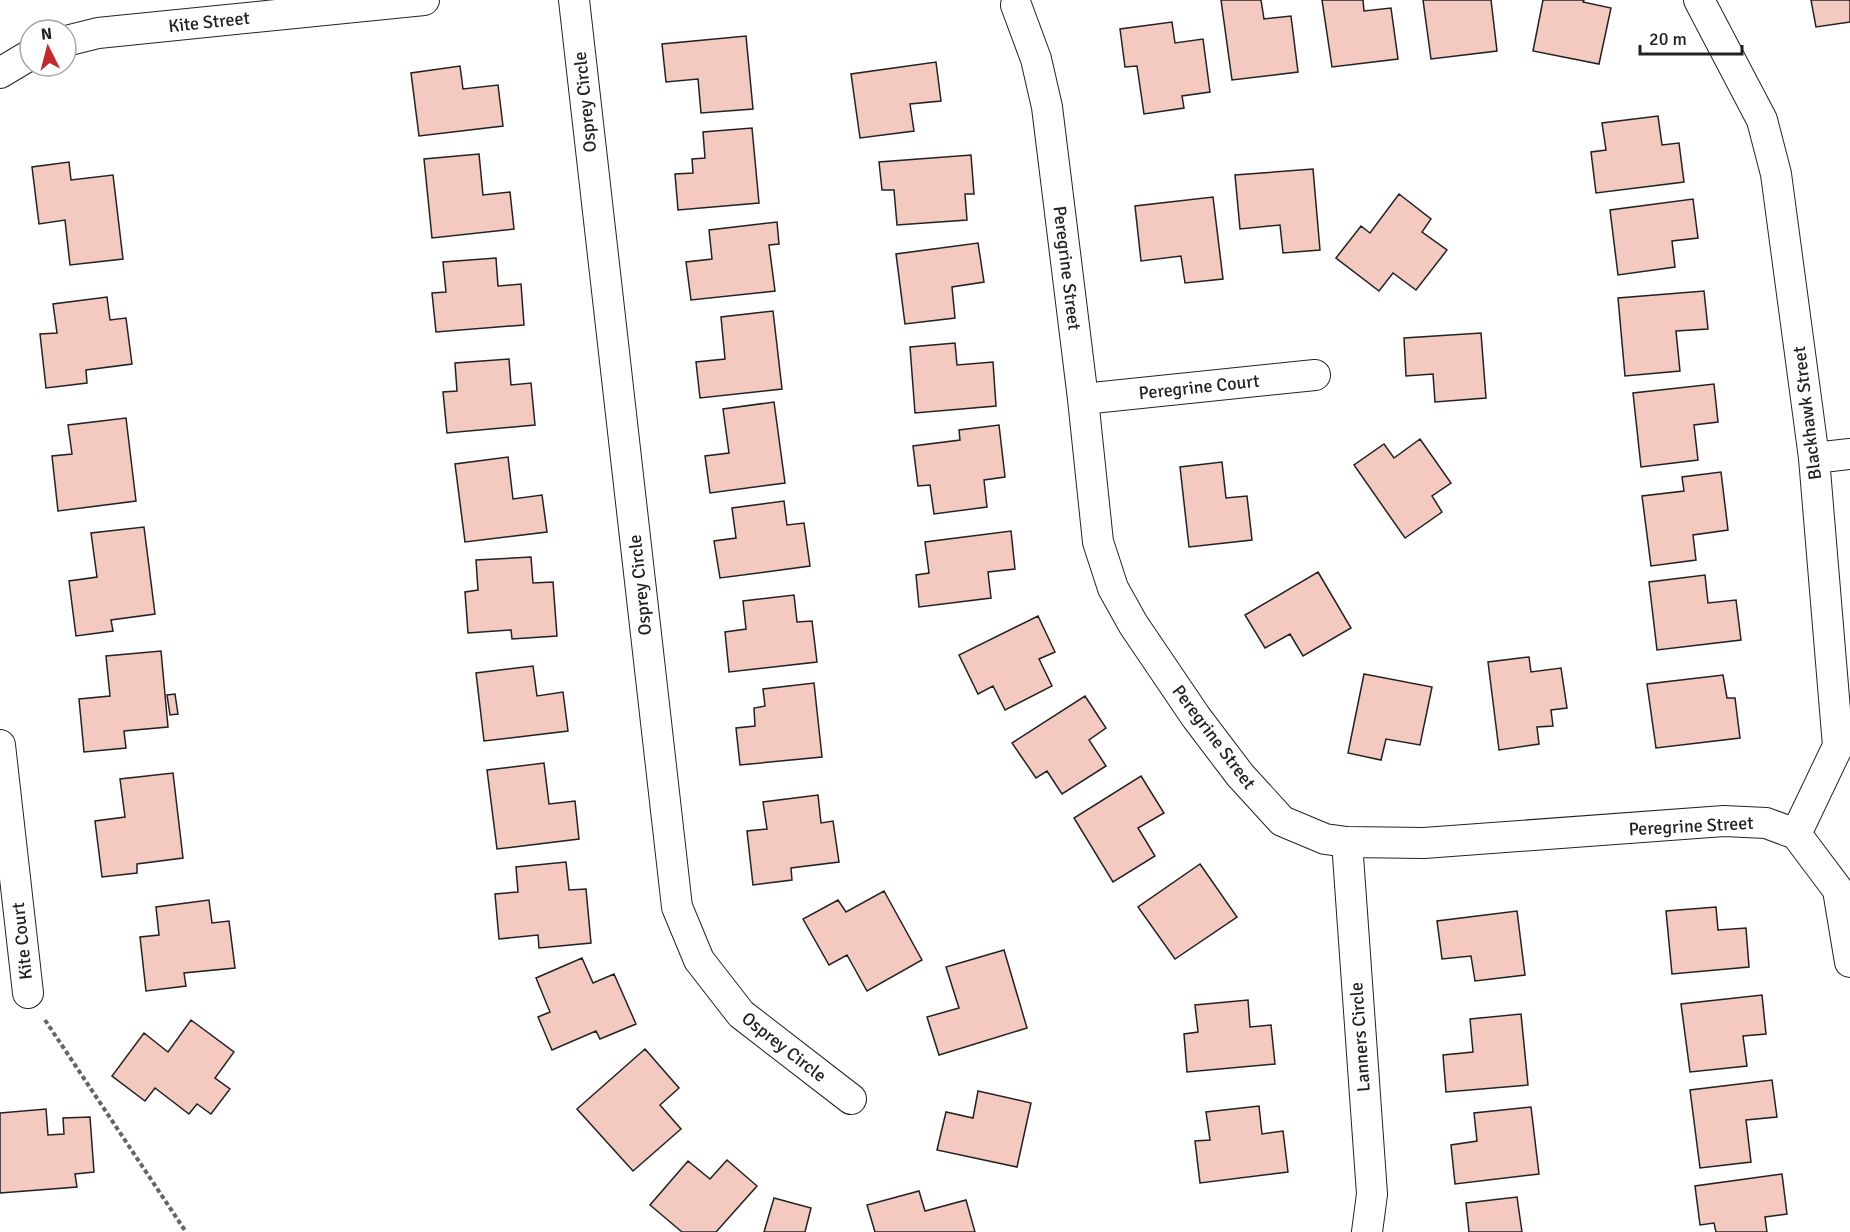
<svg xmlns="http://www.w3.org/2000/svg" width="1850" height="1232" viewBox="0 0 1850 1232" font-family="Signika,sans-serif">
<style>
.building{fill:#f3c9c0;stroke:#222;stroke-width:1.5}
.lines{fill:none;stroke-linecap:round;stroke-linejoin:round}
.minor-casing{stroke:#222;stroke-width:32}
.path{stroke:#646464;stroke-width:4;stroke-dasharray:4.5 3;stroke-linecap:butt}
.minor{stroke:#fff;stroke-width:30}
.labels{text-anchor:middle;stroke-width:4.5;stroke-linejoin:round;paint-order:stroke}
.street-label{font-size:18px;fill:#222;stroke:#fff}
</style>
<rect width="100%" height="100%" fill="#fff"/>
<path class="building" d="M1221,0H1261L1264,19L1291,16L1298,72L1232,80Z
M1322,0H1363L1364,11L1391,8L1398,59L1332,67Z
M1423,0H1491L1497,51L1431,59Z
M1543,0H1584L1583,2L1611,8L1599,64L1533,51Z
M1811,0H1850V22L1816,27Z
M1172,22L1175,43L1203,39L1210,92L1182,96L1184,108L1144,114L1137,66L1125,67L1120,29Z
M746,36L753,109L701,113L698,79L666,82L662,44Z
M936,62L941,101L910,104L914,131L860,138L851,74Z
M460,66L463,89L498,85L503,126L419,136L411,73Z
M1658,116L1662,145L1679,143L1684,182L1596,193L1591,152L1606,150L1602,123Z
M752,128L759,203L678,210L675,174L693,173L692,159L705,158L703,132Z
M479,154L483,195L510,192L514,229L432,238L424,159Z
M971,155L974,194H965L967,220L897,225L894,190H882L879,162Z
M69,162L71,180L113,175L123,259L70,265L65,220L39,224L32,167Z
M1313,169L1320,250L1283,253L1280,225L1240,229L1235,175Z
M1399,194L1431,219L1422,232L1447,250L1416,290L1393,273L1379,291L1336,258L1361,226L1370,233Z
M1213,197L1223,279L1185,283L1181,256L1141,261L1135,206Z
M1693,199L1698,238L1672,241L1675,267L1618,275L1610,210Z
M777,222L779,244L769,245L775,291L691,300L686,262L712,259L709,230Z
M978,243L984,282L952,287L955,318L905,324L896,254Z
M496,258L498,286L521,284L524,325L436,332L432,293L446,292L443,262Z
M1704,291L1708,329L1676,331L1680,371L1625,376L1618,298Z
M107,297L110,320L126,318L132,364L86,370L87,383L46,388L40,334L57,333L53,304Z
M773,311L782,389L700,398L696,362L725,359L721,317Z
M1481,333L1486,398L1435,402L1433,374L1406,376L1404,338Z
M955,343L957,365L993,362L996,406L915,413L910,347Z
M509,359L511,385L531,383L535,425L447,433L443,392L457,391L455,363Z
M1714,384L1718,422L1694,425L1698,460L1641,467L1633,393Z
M774,402L785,483L710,493L705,456L729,453L723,409Z
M126,418L136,501L58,511L52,456L72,454L68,425Z
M999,425L1005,477L984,480L987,507L934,514L930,485L918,486L913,446L960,440L959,430Z
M1420,439L1451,483L1432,496L1442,512L1405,538L1354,465L1384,444L1394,458Z
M508,457L513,499L542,495L547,532L465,542L455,464Z
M1222,462L1226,498L1247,496L1252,540L1189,547L1180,467Z
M1721,472L1728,530L1693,535L1696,560L1651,566L1642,496L1684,491L1682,477Z
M784,501L787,525L804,523L810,566L720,578L714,541L736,538L732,508Z
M144,527L155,614L111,620L113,631L76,636L69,581L97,577L91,533Z
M1011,531L1015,569L988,572L991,598L919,607L916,575L929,573L925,542Z
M531,557L533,583L553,582L557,636L512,639L511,630L468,633L465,592L478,590L476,560Z
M1318,572L1351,628L1303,656L1290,634L1265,648L1245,615Z
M1705,575L1708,603L1736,600L1741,640L1657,650L1649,582Z
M794,595L797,622L812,621L817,662L729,672L725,632L746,629L743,601Z
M1038,616L1055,652L1039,659L1052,686L1005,710L993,686L978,694L959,655Z
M161,651L168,727L124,731L126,748L84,752L79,699L110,696L106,656Z
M1529,657L1531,672L1561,668L1567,708L1551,710L1553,726L1537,727L1539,744L1499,750L1488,662Z
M533,666L537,696L563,692L568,731L484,741L476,673Z
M1364,674L1432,687L1420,745L1386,739L1381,760L1348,753Z
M1723,675L1727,698H1735L1740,738L1656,748L1647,684Z
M814,683L822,757L740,765L736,728L755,726L754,708L765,706L763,689Z
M175,694L178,714L170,715L167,695Z
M1085,696L1106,728L1089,740L1106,766L1062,794L1047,771L1036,778L1012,743Z
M544,763L549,804L575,801L579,839L497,849L487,770Z
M173,773L183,858L137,864V873L102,877L95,821L125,817L120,779Z
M1141,776L1164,813L1138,828L1155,856L1113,882L1074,818Z
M818,795L821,823L833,821L839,862L791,868L792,880L753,885L747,831L767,829L763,802Z
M566,862L569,890L586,889L591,943L539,948L538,935L499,939L495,894L518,892L516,867Z
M1200,864L1237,917L1175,959L1138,907Z
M884,891L922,960L867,991L847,955L829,965L803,919L838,900L846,912Z
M209,900L212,923L229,921L235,968L184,973L186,986L146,991L140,937L159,935L156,907Z
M1716,907L1718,930L1746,928L1749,967L1672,974L1666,911Z
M1517,911L1525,975L1475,981L1471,956L1442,959L1437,921Z
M1004,950L1027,1028L939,1055L927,1017L959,1008L946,967Z
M582,958L593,983L614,974L636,1024L600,1039L596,1031L552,1050L538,1017L550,1012L536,978Z
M1762,995L1766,1034L1743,1036L1747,1066L1690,1072L1681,1004Z
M1248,1000L1250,1027L1271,1025L1275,1064L1187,1072L1184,1034L1198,1032L1195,1005Z
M1521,1014L1528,1085L1446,1092L1443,1055L1473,1052L1470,1019Z
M191,1020L234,1052L215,1078L230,1089L211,1114L197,1104L189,1114L155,1088L145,1101L112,1076L144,1033L168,1052Z
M645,1049L679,1088L660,1105L681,1129L633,1171L577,1109Z
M1772,1080L1777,1117L1746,1120L1751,1162L1700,1168L1690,1090Z
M978,1091L1031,1103L1017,1167L937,1150L946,1112L973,1118Z
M1259,1106L1262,1134L1283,1131L1288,1172L1200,1183L1195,1141L1210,1140L1206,1112Z
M1531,1107L1539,1174L1455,1184L1451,1145L1477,1141L1474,1113Z
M46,1109L48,1135L64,1134L63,1118L90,1117L94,1172L75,1174L77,1187L0,1193V1113Z
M727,1160L757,1186L716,1232H682L650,1205L688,1161L710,1179Z
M1782,1174L1787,1214L1765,1217L1767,1232H1716L1714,1223L1700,1225L1695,1186Z
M919,1191L925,1211L966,1200L975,1232H875L867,1205Z
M1517,1197L1522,1232H1469L1466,1203Z
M774,1198L811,1208L805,1232H764Z"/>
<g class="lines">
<defs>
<path id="minor" d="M574,0L677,907L699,960L741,1014L851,1099
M1699,0L1762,120L1776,174L1814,458L1838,746L1796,834
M1016,5L1036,59L1047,107L1083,399L1098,542L1113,588L1133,624L1196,717L1240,775L1282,821L1325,839L1347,842L1424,843L1724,821L1766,823L1796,834L1838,890L1850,962
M66,41L98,33L424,0
M0,73L30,55
M1083,399L1315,375
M1814,458L1850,454
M0,745L28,993
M1347,842L1372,1194L1367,1232"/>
</defs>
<use href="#minor" class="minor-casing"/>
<path class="path" d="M45,1020L186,1232"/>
<use href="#minor" class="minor"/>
</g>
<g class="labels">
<g class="street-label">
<text transform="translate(209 22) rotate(-6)" y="6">Kite Street</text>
<text transform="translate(585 102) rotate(-96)" y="6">Osprey Circle</text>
<text transform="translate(1067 268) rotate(83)" y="6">Peregrine Street</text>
<text transform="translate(1199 387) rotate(-6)" y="6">Peregrine Court</text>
<text transform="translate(1807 413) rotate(-97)" y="6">Blackhawk Street</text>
<text transform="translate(640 585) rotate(-96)" y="6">Osprey Circle</text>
<text transform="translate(1214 737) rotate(53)" y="6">Peregrine Street</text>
<text transform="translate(1691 826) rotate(-3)" y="6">Peregrine Street</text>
<text transform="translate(22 941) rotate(-96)" y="6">Kite Court</text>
<text transform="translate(1360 1037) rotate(-94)" y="6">Lanners Circle</text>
<text transform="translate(784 1047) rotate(38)" y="6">Osprey Circle</text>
</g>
</g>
<g transform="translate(48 48) rotate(354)"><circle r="28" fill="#ffffff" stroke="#a7a7a7" stroke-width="1.5"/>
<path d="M0-4.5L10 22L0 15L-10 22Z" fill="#c62828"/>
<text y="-9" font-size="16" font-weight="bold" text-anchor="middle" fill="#222222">N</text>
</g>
<path d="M1640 45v9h102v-9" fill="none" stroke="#222222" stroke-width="3"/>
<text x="1649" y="45" font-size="18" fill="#222222" stroke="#ffffff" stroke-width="4.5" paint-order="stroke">20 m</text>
</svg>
